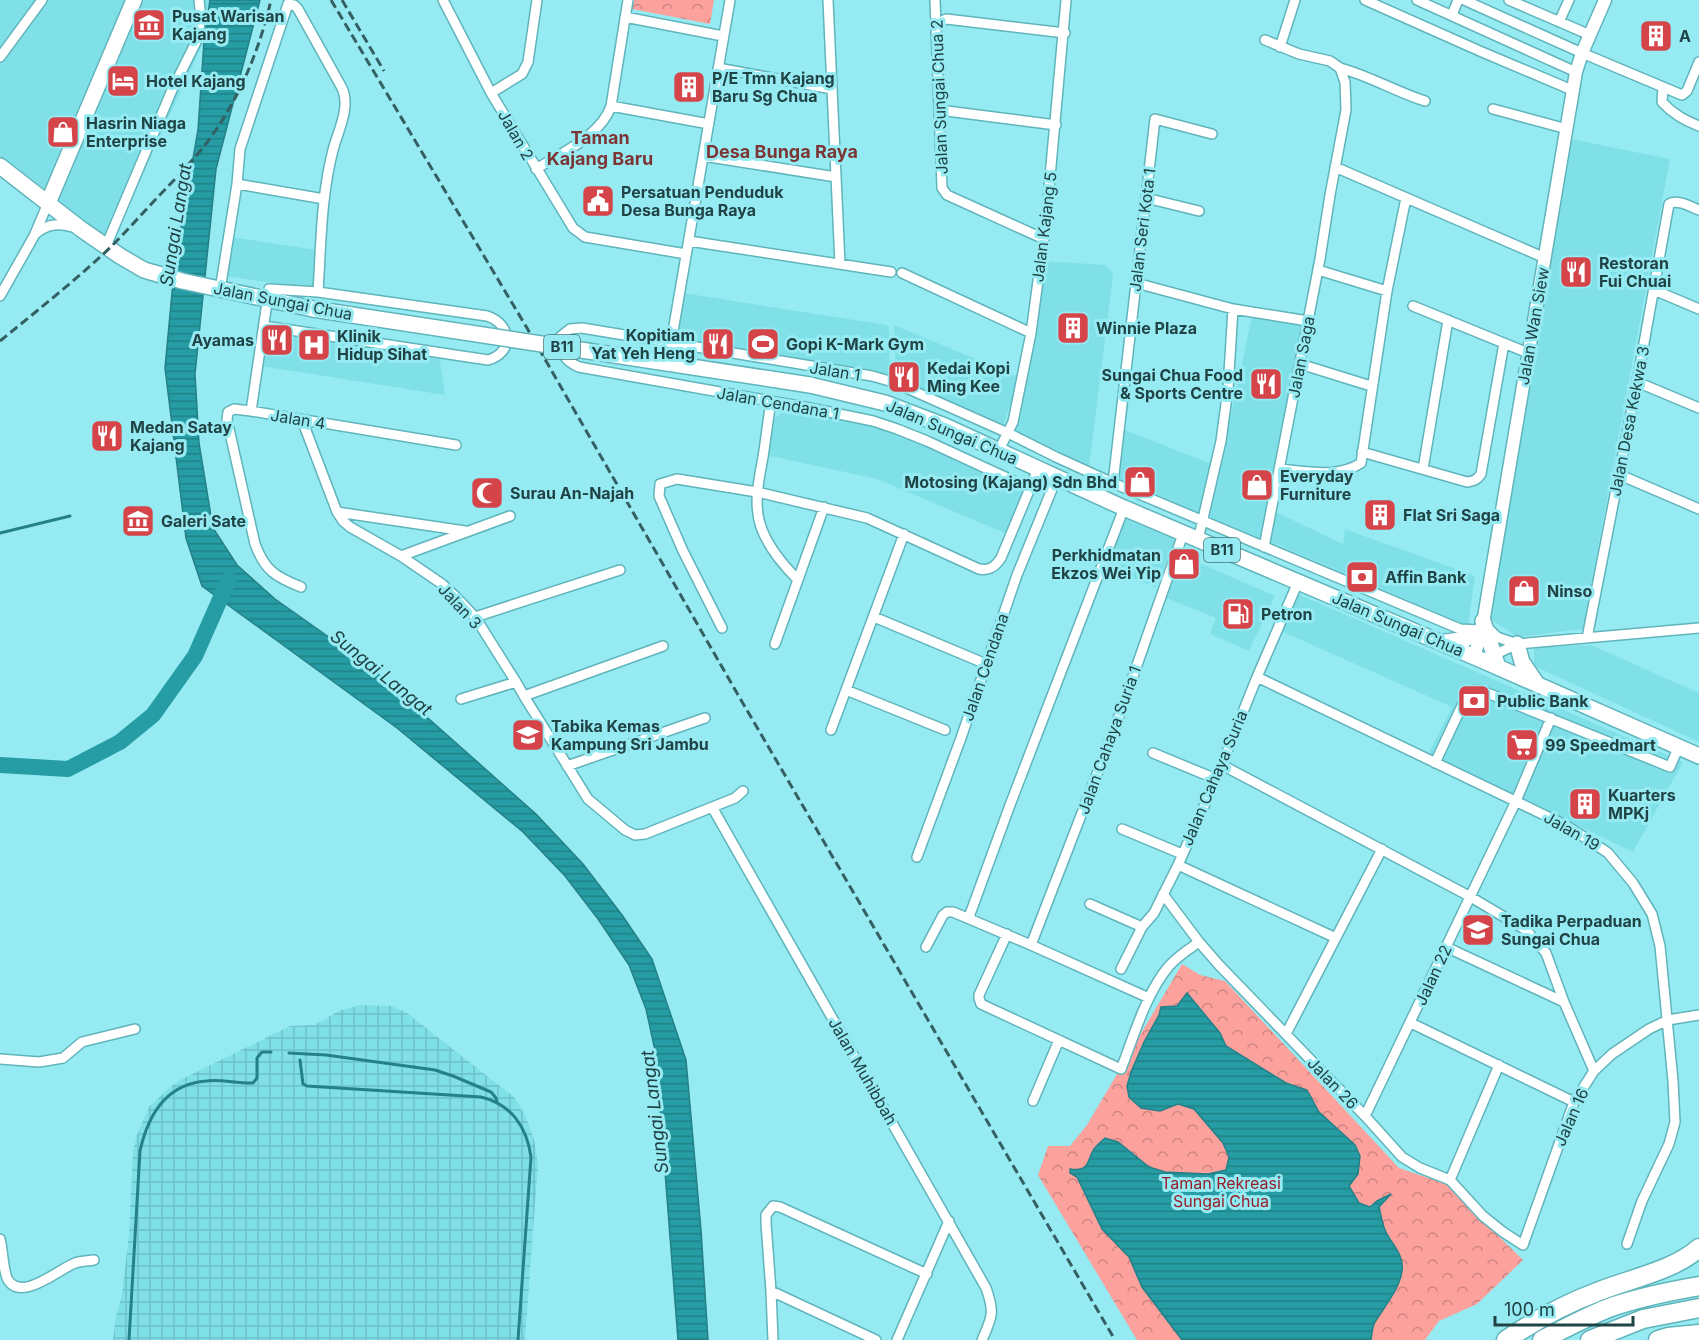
<svg xmlns="http://www.w3.org/2000/svg" width="1699" height="1340" viewBox="0 0 1699 1340" font-family="Inter,sans-serif">
<style>
.built{fill:#80e0e8}
.industrial{fill:url(#industrial-grid)}
.park{fill:url(#park-crowns)}
.water{fill:url(#water-rules);stroke:#248188;stroke-width:1.5}
.lines{fill:none;stroke-linecap:round;stroke-linejoin:round}
.stream{stroke:#248188;stroke-width:3}
.river{stroke:#269ca4;stroke-width:16}
.minor-casing{stroke:#60b4bb;stroke-width:12}
.tertiary-casing{stroke:#60b4bb;stroke-width:15}
.primary-casing{stroke:#60b4bb;stroke-width:18}
.motorway-casing{stroke:#60b4bb;stroke-width:21}
.minor{stroke:#fff;stroke-width:9}
.tertiary{stroke:#fff;stroke-width:12}
.primary{stroke:#fff;stroke-width:15}
.motorway{stroke:#fff;stroke-width:18}
.rail{stroke:#345f63;stroke-width:3;stroke-dasharray:9 4.5;stroke-linecap:butt}
.primary-bridge-casing{stroke:#60b4bb;stroke-width:18;stroke-linecap:butt}
.primary-bridge{stroke:#fff;stroke-width:15}
.labels{text-anchor:middle;stroke-width:6;stroke-linejoin:round;paint-order:stroke}
.shield{fill:#96ebf2;stroke:#43757a;stroke-width:1.5}
.shield-label{font-size:15px;font-weight:bold;fill:#204346}
.poi-label{font-size:16px;font-weight:bold;fill:#204346;stroke:#96ebf2;text-anchor:start}
.street-label{font-size:16px;fill:#204346;stroke:#96ebf2}
.park-label{font-size:16px;fill:#971e28;stroke:#96ebf2}
.neighbourhood-label{font-size:18px;font-weight:bold;fill:#7c3534;stroke:#96ebf2}
.water-label{font-size:18px;font-style:italic;fill:#1e3f42;stroke:#96ebf2}
</style>
<defs>
<pattern id="industrial-grid" width="8" height="8" patternUnits="userSpaceOnUse" patternTransform="scale(1.5)"><rect width="8" height="8" fill="#80e0e8"/><path d="M0 4h8M4 0v8" fill="none" stroke="#6ec1c8"/></pattern>
<pattern id="park-crowns" width="20" height="18" patternUnits="userSpaceOnUse" patternTransform="scale(1.5)"><rect width="20" height="18" fill="#fda19d"/><path d="M2 6a3 3 0 1 1 6 0M12 15a3 3 0 1 1 6 0" fill="none" stroke="#cc8582"/></pattern>
<pattern id="water-rules" width="6" height="5" patternUnits="userSpaceOnUse" patternTransform="scale(1.5)"><rect width="6" height="5" fill="#269ca4"/><path d="M0 2.5h6" fill="none" stroke="#208187"/></pattern>
</defs>
<rect width="100%" height="100%" fill="#96ebf2"/>
<path class="built" d="M0,0H210L204,41L111,243L0,159Z
M1571,139L1670,159L1583,629L1517,637L1488,617Z
M231,237L317,250L315,289L225,276Z
M1045,261L1105,265L1111,270L1113,275L1089,467L1014,430Z
M683,293L886,325L889,327L890,378L675,341Z
M1252,316L1304,324L1262,540L1209,518Z
M894,325L1019,377L1003,427L896,379Z
M266,330L439,356L445,395L261,366Z
M788,407L872,425L900,433L1025,490L1007,534L877,479L766,455L772,421Z
M1122,429L1212,464L1199,516L1116,481Z
M1276,512L1343,544L1345,529L1475,576L1468,626L1269,541Z
M1123,516L1176,539L1155,587L1127,576L1125,581L1100,572Z
M1179,554L1275,596L1249,651L1210,634L1216,618L1164,597Z
M1298,594L1683,762L1633,852L1428,755L1452,707L1281,631Z
M1591,645L1699,693V742L1534,666V648Z"/>
<path class="industrial" d="M361,1005L392,1006L407,1013L515,1098L526,1117L534,1139L538,1164L525,1340H113L116,1317L122,1294L129,1234L133,1152L137,1135L149,1107L169,1088L182,1079L290,1026L314,1025L341,1010Z"/>
<path class="park" d="M634,0H714L710,24L632,9Z
M1182,964L1200,975L1225,981L1399,1168L1446,1184L1523,1260L1477,1304L1439,1321L1425,1340H1137L1038,1175L1048,1146H1070L1087,1125Z"/>
<path class="water" d="M210,0H260L216,169L195,374L199,443L213,528L237,565L275,599L367,664L536,814L583,864L622,915L652,959L686,1060L701,1230L708,1340H678L656,1055L646,1009L629,965L598,919L565,876L523,832L397,728L202,586L186,538L165,368L175,261L198,130L204,41Z
M1187,993L1220,1033L1226,1046L1286,1083L1307,1090L1319,1112L1355,1145L1360,1156L1358,1174L1349,1186L1359,1203L1370,1207L1377,1201L1391,1194L1379,1207C1381,1215 1382,1223 1385,1230C1389,1240 1398,1248 1401,1259C1408,1280 1385,1305 1375,1322C1372,1327 1372,1334 1371,1340H1182L1142,1287L1129,1257L1102,1229L1077,1177L1070,1173V1169C1090,1172 1086,1162 1094,1149C1097,1145 1102,1141 1105,1138L1118,1142L1149,1167L1165,1172L1208,1174L1226,1170L1229,1157L1223,1143L1194,1109L1178,1104L1160,1111L1141,1108L1129,1097L1127,1086L1131,1072L1144,1042L1159,1015L1161,1007L1177,1006Z"/>
<g class="lines">
<path class="stream" d="M0,533L70,516
M289,1053L326,1055L435,1070L453,1076L491,1092L496,1098L497,1102
M300,1060L303,1084L307,1086L481,1097C511,1104 527,1127 531,1157L518,1340
M129,1340L140,1151C148,1115 166,1084 206,1081C222,1079 238,1084 253,1083L257,1078V1058L262,1052H271"/>
<path class="river" d="M0,765L68,769L120,742L153,715L195,656L229,579"/>
<defs>
<path id="minor" d="M443,0L491,93L573,228L585,237L686,254
M828,0L840,264
M935,0L942,188L947,195L1044,239
M1365,0L1482,52L1572,90
M1417,0L1576,72
M1464,0L1582,53L1682,95L1687,91L1699,62
M1509,0L1590,35
M1452,15L1458,0
M625,17L723,36
M1559,22L1569,0
M936,24L946,19L955,20L1065,33
M1280,47L1295,0
M0,57L42,0
M718,68L832,89
M1340,68C1370,76 1396,92 1425,101
M1663,87L1662,102C1673,114 1684,120 1699,126
M491,93L522,74L528,62L537,0
M611,106L709,124
M1493,109L1567,129
M939,115L947,111L1056,125
M703,156L836,177
M1335,167L1545,258
M536,169C561,153 601,136 611,106L628,0
M237,184L324,199
M1146,198L1199,211
M35,234C48,223 60,223 76,228
M689,241L891,272
M106,246L172,90L199,36L200,9L199,0
M1318,270L1387,291
M902,273L1031,333
M1136,283L1233,309L1308,321
M220,290L237,184L240,149L288,4L294,5L298,9L342,88C351,107 338,131 333,150C321,196 321,245 318,292
M1654,290L1699,309
M0,296L34,236L48,203
M1413,306L1528,353
M671,343L730,0
M1300,364L1371,386
M1637,382L1699,408
M771,401C768,420 766,438 763,457C759,479 753,504 761,527C768,547 783,565 798,580
M251,411L269,289L318,292L487,316C512,324 514,353 488,360L264,326
M302,420L337,512L343,521L350,527L401,556L442,584L458,599L475,617L516,682L524,696L588,799L625,830L635,835L645,834L735,798L743,791
M999,450L1013,422L1031,333L1046,221L1066,0
M1362,452L1467,482C1474,481 1477,480 1481,474L1504,343
M1279,469C1305,471 1337,479 1361,463L1387,291L1406,198
M1423,469L1448,320
M1620,475L1699,509
M1113,483L1155,119L1212,134
M1029,488L927,441L897,429L873,421L810,408L579,367C565,361 560,353 560,337L570,329L582,328L872,376L893,382L1008,433L1056,457L1113,483L1460,629L1479,630
M337,512L465,531
M1198,540L1221,441L1228,389L1233,309
M1264,547L1320,259L1330,195L1346,110L1345,82L1340,68L1330,61L1299,54L1265,40
M401,556L510,516
M301,587C276,577 265,571 255,544L227,420L228,412L234,409L251,411L456,445
M475,617L620,570
M874,617L986,664
M722,628L683,551L659,496L660,484L677,479L757,492L867,518L979,569C989,571 995,567 1001,558L1038,469
M1488,628L1497,637L1517,644
M1587,638L1637,382L1669,204C1678,199 1689,206 1699,210
M775,644L824,507
M1492,656L1517,644L1699,628
M1257,677L1565,825L1595,844L1608,853L1633,883L1652,914L1660,946L1673,1081L1675,1122L1669,1144L1642,1201L1627,1244
M846,690L945,730
M524,696L663,646
M461,699L516,682
M831,730L904,534
M1153,753L1216,779
M1435,763L1467,695L1475,690H1480L1670,767L1679,746
M1222,765L1469,896L1526,930L1546,953L1564,1002L1594,1071
M567,766L705,718
M712,807L986,1288C995,1313 992,1317 982,1340
M1122,829L1182,854
M917,857L961,738L1017,575L1057,477
M1178,865L1336,938
M1163,894L1199,942L1219,965L1365,1116L1402,1157L1420,1168L1450,1180L1483,1216L1503,1232L1523,1245L1574,1102L1594,1071L1612,1054L1649,1029L1668,1020L1699,1015
M1090,904L1142,927
M969,917L1010,805L1124,508
M1007,934L979,995V998L981,1004L1121,1069C1134,1036 1146,993 1169,966C1178,956 1189,949 1199,942
M1031,945L1117,722L1183,534
M926,947L943,915L947,912H953L1031,945L1149,998
M1446,947L1564,1002
M1121,969L1142,927L1154,913L1178,865L1216,779L1257,677L1298,582
M1411,1023L1574,1102
M1286,1034L1382,849
M0,1059L39,1062L63,1058L82,1042L135,1029
M1033,1101L1059,1040
M1365,1116L1516,801L1551,718
M1450,1180L1499,1065
M0,1239C3,1249 3,1272 8,1280C22,1302 59,1269 75,1263C81,1261 88,1261 94,1260
M771,1291L876,1340
M773,1340L771,1291L766,1223V1215L773,1206L780,1207L927,1274
M897,1340L949,1221"/>
<path id="tertiary" d="M1474,656L1481,635L1576,72L1582,53L1605,0"/>
<path id="primary" d="M0,166L81,229L120,256L144,270L182,281L313,309
M48,203L134,0
M810,385L885,403L945,426L1124,508L1484,661L1699,756
M1483,621L1498,667
M1443,642C1457,641 1470,640 1481,630
M1517,644L1522,662L1537,684"/>
<path id="motorway" d="M1506,1340C1534,1321 1565,1304 1597,1292C1629,1279 1673,1271 1699,1248
M1542,1340C1566,1328 1589,1315 1614,1306C1641,1297 1670,1291 1699,1286
M1590,1340L1643,1319L1699,1308
M1658,1340L1668,1337L1699,1334"/>
</defs>
<use href="#minor" class="minor-casing"/>
<use href="#tertiary" class="tertiary-casing"/>
<use href="#primary" class="primary-casing"/>
<use href="#motorway" class="motorway-casing"/>
<use href="#minor" class="minor"/>
<use href="#tertiary" class="tertiary"/>
<use href="#primary" class="primary"/>
<use href="#motorway" class="motorway"/>
<path class="rail" d="M331,0L527,328L741,700L1115,1340
M342,0L384,71
M0,341C33,314 67,287 99,258C119,240 137,219 156,199C173,181 190,164 205,145C238,102 259,52 271,0"/>
<defs>
<path id="primary-bridge" d="M313,309L810,385"/>
</defs>
<use href="#primary-bridge" class="primary-bridge-casing"/>
<use href="#primary-bridge" class="primary-bridge"/>
</g>
<defs>
<symbol id="museum-square" viewBox="-11 -11 22 22"><rect x="-9" y="-9" width="18" height="18" rx="4" fill="#d44449" stroke="#96ebf2"/><path d="M0-6L6-3V-2H-6V-3ZM-5-1h2V3h-2ZM-1-1h2V3h-2ZM3-1h2V3H3ZM-6 4H6V6H-6Z" fill="#fff"/></symbol>
<symbol id="building-square" viewBox="-11 -11 22 22"><rect x="-9" y="-9" width="18" height="18" rx="4" fill="#d44449" stroke="#96ebf2"/><path d="M-4-6H4V6H1V3H-1V6H-4ZM-2.5-4.3h1.7v1.8h-1.7ZM.8-4.3h1.7v1.8H.8ZM-2.5-1h1.7V.8h-1.7ZM.8-1h1.7V.8H.8Z" fill="#fff"/></symbol>
<symbol id="hotel-square" viewBox="-11 -11 22 22"><rect x="-9" y="-9" width="18" height="18" rx="4" fill="#d44449" stroke="#96ebf2"/><path d="M-6-4.5h1.5V1H6V5H4.5V3h-9V5H-6ZM-4 0a1.8 1.8 0 1 1 3.6 0ZM.5 0V-2.5h3Q6-2.5 6 0Z" fill="#fff"/></symbol>
<symbol id="shop-square" viewBox="-11 -11 22 22"><rect x="-9" y="-9" width="18" height="18" rx="4" fill="#d44449" stroke="#96ebf2"/><path d="M-5-2.5h2.3a2.7 3.5 0 0 1 5.4 0H5L5.5 6h-11ZM-1.5-2.5h3a1.5 2.3 0 0 0-3 0Z" fill="#fff"/></symbol>
<symbol id="civic-square" viewBox="-11 -11 22 22"><rect x="-9" y="-9" width="18" height="18" rx="4" fill="#d44449" stroke="#96ebf2"/><path d="M-.6-6.5H3V-4.5H.6V-3L4-1V1h2V6H-6V1h2V-1L-.6-3ZM-1.2 2.5V6h2.4V2.5Z" fill="#fff"/></symbol>
<symbol id="restaurant-square" viewBox="-11 -11 22 22"><rect x="-9" y="-9" width="18" height="18" rx="4" fill="#d44449" stroke="#96ebf2"/><path d="M-5-6h1v4h1v-4h1v4h1v-4h1v5L-1.5 .5V6h-2V.5L-5-1ZM5-6V6H3V1.5H1.5Q1.5-4 5-6Z" fill="#fff"/></symbol>
<symbol id="stadium-square" viewBox="-11 -11 22 22"><rect x="-9" y="-9" width="18" height="18" rx="4" fill="#d44449" stroke="#96ebf2"/><path d="M0-5a6.5 5 0 1 0 0 10a6.5 5 0 1 0 0-10ZM-3.5-1.8h7v3.6h-7Z" fill="#fff"/></symbol>
<symbol id="hospital-square" viewBox="-11 -11 22 22"><rect x="-9" y="-9" width="18" height="18" rx="4" fill="#d44449" stroke="#96ebf2"/><path d="M-5-5h3v3.5h4V-5h3V5h-3V1.5h-4V5h-3Z" fill="#fff"/></symbol>
<symbol id="mosque-square" viewBox="-11 -11 22 22"><rect x="-9" y="-9" width="18" height="18" rx="4" fill="#d44449" stroke="#96ebf2"/><path d="M3.5-4.9A6 6 0 1 0 3.5 4.9A5 5 0 1 1 3.5-4.9Z" fill="#fff"/></symbol>
<symbol id="bank-square" viewBox="-11 -11 22 22"><rect x="-9" y="-9" width="18" height="18" rx="4" fill="#d44449" stroke="#96ebf2"/><path d="M-6-4H6V4H-6ZM0-2.3a2.3 2.3 0 1 0 0 4.6a2.3 2.3 0 1 0 0-4.6Z" fill="#fff"/></symbol>
<symbol id="fuel-square" viewBox="-11 -11 22 22"><rect x="-9" y="-9" width="18" height="18" rx="4" fill="#d44449" stroke="#96ebf2"/><path d="M-5.5-6h7V0h2V4h1.3V-2.5L3-4.5l.8-.8L6-3V5H2.5V1h-1V6h-7ZM-4.2-4.7v3.2H.2V-4.7Z" fill="#fff"/></symbol>
<symbol id="school-square" viewBox="-11 -11 22 22"><rect x="-9" y="-9" width="18" height="18" rx="4" fill="#d44449" stroke="#96ebf2"/><path d="M0-5L7-2L0 1L-7-2ZM-4 1L0 2.5L4 1V4Q0 6-4 4Z" fill="#fff"/></symbol>
<symbol id="supermarket-square" viewBox="-11 -11 22 22"><rect x="-9" y="-9" width="18" height="18" rx="4" fill="#d44449" stroke="#96ebf2"/><path d="M-6-5.5h2.5l.6 2H6L4.5 2H-2.5L-4.4-4H-6ZM-1.5 3.2a1.3 1.3 0 1 0 .1 0ZM3 3.2a1.3 1.3 0 1 0 .1 0Z" fill="#fff"/></symbol>
</defs>
<g fill-rule="evenodd">
<use href="#museum-square" x="130" y="6" width="38" height="38"/>
<use href="#building-square" x="1637" y="17" width="38" height="38"/>
<use href="#hotel-square" x="104" y="62" width="38" height="38"/>
<use href="#building-square" x="670" y="68" width="38" height="38"/>
<use href="#shop-square" x="44" y="113" width="38" height="38"/>
<use href="#civic-square" x="579" y="182" width="38" height="38"/>
<use href="#restaurant-square" x="1557" y="253" width="38" height="38"/>
<use href="#building-square" x="1054" y="309" width="38" height="38"/>
<use href="#restaurant-square" x="258" y="321" width="38" height="38"/>
<use href="#restaurant-square" x="699" y="325" width="38" height="38"/>
<use href="#stadium-square" x="744" y="325" width="38" height="38"/>
<use href="#hospital-square" x="295" y="326" width="38" height="38"/>
<use href="#restaurant-square" x="885" y="358" width="38" height="38"/>
<use href="#restaurant-square" x="1247" y="365" width="38" height="38"/>
<use href="#restaurant-square" x="88" y="417" width="38" height="38"/>
<use href="#shop-square" x="1121" y="463" width="38" height="38"/>
<use href="#shop-square" x="1238" y="466" width="38" height="38"/>
<use href="#mosque-square" x="468" y="474" width="38" height="38"/>
<use href="#building-square" x="1361" y="496" width="38" height="38"/>
<use href="#museum-square" x="119" y="502" width="38" height="38"/>
<use href="#shop-square" x="1165" y="545" width="38" height="38"/>
<use href="#bank-square" x="1343" y="558" width="38" height="38"/>
<use href="#shop-square" x="1505" y="572" width="38" height="38"/>
<use href="#fuel-square" x="1219" y="595" width="38" height="38"/>
<use href="#bank-square" x="1455" y="682" width="38" height="38"/>
<use href="#school-square" x="509" y="716" width="38" height="38"/>
<use href="#supermarket-square" x="1503" y="726" width="38" height="38"/>
<use href="#building-square" x="1566" y="785" width="38" height="38"/>
<use href="#school-square" x="1459" y="911" width="38" height="38"/>
</g>
<g class="labels">
<g class="shield">
<rect x="544" y="335" width="36" height="24" rx="4.5"/>
<rect x="1204" y="538" width="36" height="24" rx="4.5"/>
</g>
<g class="shield-label">
<text x="562" y="352">B11</text>
<text x="1222" y="555">B11</text>
</g>
<g class="poi-label">
<text x="172" y="22">Pusat Warisan<tspan x="172" dy="18">Kajang</tspan></text>
<text x="1679" y="42">A</text>
<text x="712" y="84">P/E Tmn Kajang<tspan x="712" dy="18">Baru Sg Chua</tspan></text>
<text x="146" y="87">Hotel Kajang</text>
<text x="86" y="129">Hasrin Niaga<tspan x="86" dy="18">Enterprise</tspan></text>
<text x="621" y="198">Persatuan Penduduk<tspan x="621" dy="18">Desa Bunga Raya</tspan></text>
<text x="1599" y="269">Restoran<tspan x="1599" dy="18">Fui Chuai</tspan></text>
<text x="1096" y="334">Winnie Plaza</text>
<text x="695" y="341" text-anchor="end">Kopitiam<tspan x="695" dy="18">Yat Yeh Heng</tspan></text>
<text x="337" y="342">Klinik<tspan x="337" dy="18">Hidup Sihat</tspan></text>
<text x="254" y="346" text-anchor="end">Ayamas</text>
<text x="786" y="350">Gopi K-Mark Gym</text>
<text x="927" y="374">Kedai Kopi<tspan x="927" dy="18">Ming Kee</tspan></text>
<text x="1243" y="381" text-anchor="end">Sungai Chua Food<tspan x="1243" dy="18">&amp; Sports Centre</tspan></text>
<text x="130" y="433">Medan Satay<tspan x="130" dy="18">Kajang</tspan></text>
<text x="1280" y="482">Everyday<tspan x="1280" dy="18">Furniture</tspan></text>
<text x="1117" y="488" text-anchor="end">Motosing (Kajang) Sdn Bhd</text>
<text x="510" y="499">Surau An-Najah</text>
<text x="1403" y="521">Flat Sri Saga</text>
<text x="161" y="527">Galeri Sate</text>
<text x="1161" y="561" text-anchor="end">Perkhidmatan<tspan x="1161" dy="18">Ekzos Wei Yip</tspan></text>
<text x="1385" y="583">Affin Bank</text>
<text x="1547" y="597">Ninso</text>
<text x="1261" y="620">Petron</text>
<text x="1497" y="707">Public Bank</text>
<text x="551" y="732">Tabika Kemas<tspan x="551" dy="18">Kampung Sri Jambu</tspan></text>
<text x="1545" y="751">99 Speedmart</text>
<text x="1608" y="801">Kuarters<tspan x="1608" dy="18">MPKj</tspan></text>
<text x="1501" y="927">Tadika Perpaduan<tspan x="1501" dy="18">Sungai Chua</tspan></text>
</g>
<g class="street-label">
<text transform="translate(939 97) rotate(-92)" y="6">Jalan Sungai Chua 2</text>
<text transform="translate(516 135) rotate(60)" y="6">Jalan 2</text>
<text transform="translate(1044 227) rotate(-83)" y="6">Jalan Kajang 5</text>
<text transform="translate(1142 230) rotate(-83)" y="6">Jalan Seri Kota 1</text>
<text transform="translate(283 301) rotate(11)" y="6">Jalan Sungai Chua</text>
<text transform="translate(1533 326) rotate(-80)" y="6">Jalan Wan Siew</text>
<text transform="translate(1301 357) rotate(-79)" y="6">Jalan Saga</text>
<text transform="translate(835 371) rotate(9)" y="6">Jalan 1</text>
<text transform="translate(778 403) rotate(10)" y="6">Jalan Cendana 1</text>
<text transform="translate(298 419) rotate(9)" y="6">Jalan 4</text>
<text transform="translate(1629 421) rotate(-79)" y="6">Jalan Desa Kekwa 3</text>
<text transform="translate(952 432) rotate(23)" y="6">Jalan Sungai Chua</text>
<text transform="translate(460 606) rotate(47)" y="6">Jalan 3</text>
<text transform="translate(1398 624) rotate(23)" y="6">Jalan Sungai Chua</text>
<text transform="translate(985 667) rotate(-71)" y="6">Jalan Cendana</text>
<text transform="translate(1109 740) rotate(-70)" y="6">Jalan Cahaya Suria 1</text>
<text transform="translate(1214 778) rotate(-67)" y="6">Jalan Cahaya Suria</text>
<text transform="translate(1572 831) rotate(30)" y="6">Jalan 19</text>
<text transform="translate(1433 975) rotate(-65)" y="6">Jalan 22</text>
<text transform="translate(863 1071) rotate(60)" y="6">Jalan Muhibbah</text>
<text transform="translate(1333 1083) rotate(46)" y="6">Jalan 26</text>
<text transform="translate(1571 1117) rotate(-66)" y="6">Jalan 16</text>
</g>
<g class="park-label">
<text x="1221" y="1189">Taman Rekreasi<tspan x="1221" dy="18">Sungai Chua</tspan></text>
</g>
<g class="neighbourhood-label">
<text x="600" y="144">Taman<tspan x="600" dy="21">Kajang Baru</tspan></text>
<text x="782" y="158">Desa Bunga Raya</text>
</g>
<g class="water-label">
<text transform="translate(176 225) rotate(-81)" y="6">Sungai Langat</text>
<text transform="translate(381 673) rotate(39)" y="6">Sungai Langat</text>
<text transform="translate(655 1112) rotate(-97)" y="6">Sungai Langat</text>
</g>
</g>
<path d="M1495 1316v9h138v-9" fill="none" stroke="#204346" stroke-width="3"/>
<text x="1504" y="1316" font-size="18" fill="#204346" stroke="#96ebf2" stroke-width="4.5" paint-order="stroke">100 m</text>
</svg>
